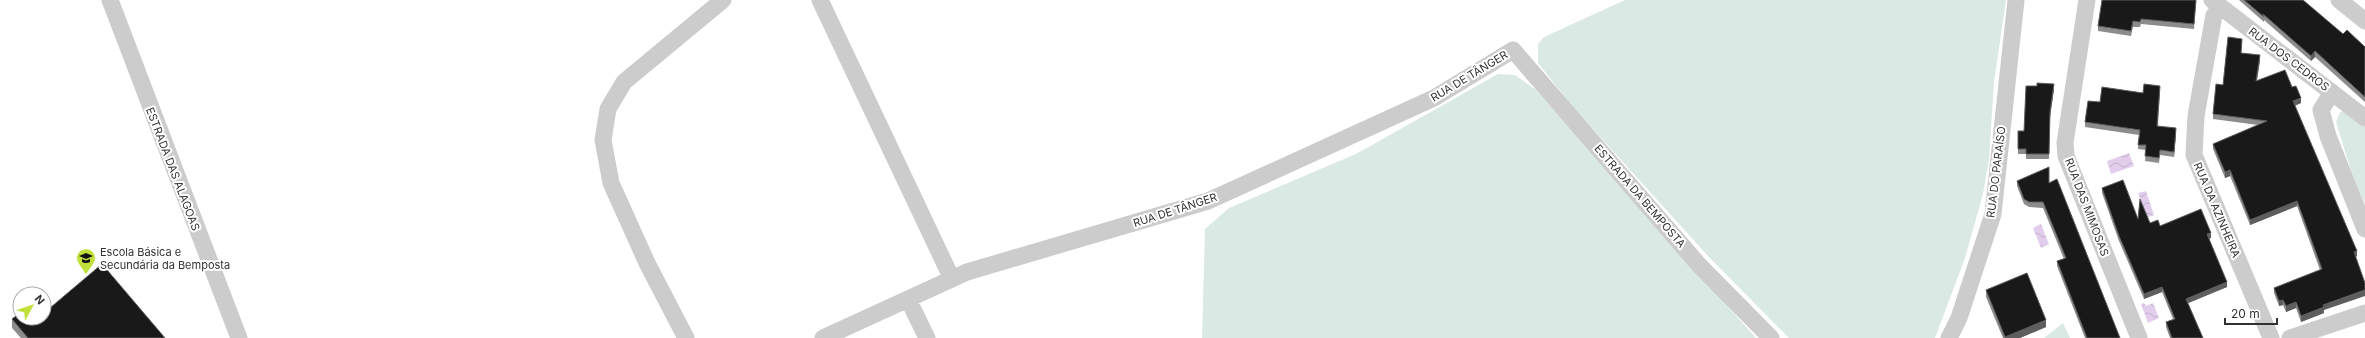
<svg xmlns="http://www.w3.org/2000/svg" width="2365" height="338" viewBox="0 0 2365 338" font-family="Inter,sans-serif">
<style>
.green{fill:#dbe9e5}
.water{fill:url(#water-waves)}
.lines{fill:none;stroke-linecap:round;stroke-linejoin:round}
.minor{stroke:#ccc;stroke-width:17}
.wall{fill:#8c8c8c}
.shaded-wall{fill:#5e5e5e}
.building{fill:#191919;stroke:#5e5e5e}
.labels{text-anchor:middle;stroke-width:4;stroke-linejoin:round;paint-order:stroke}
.street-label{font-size:11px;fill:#323232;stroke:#fff}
.poi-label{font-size:11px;fill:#323232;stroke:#fff;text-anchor:start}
</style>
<defs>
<pattern id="water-waves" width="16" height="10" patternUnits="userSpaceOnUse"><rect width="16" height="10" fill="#e2ceec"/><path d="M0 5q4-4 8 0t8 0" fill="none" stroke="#c2b1cb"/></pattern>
</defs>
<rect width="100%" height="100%" fill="#fff"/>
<path class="green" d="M1625,0H2006L1994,82L1989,160L1983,194L1965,258L1935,338H1789L1708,256L1572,106L1538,63V44L1544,37Z
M1498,74L1515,75L1536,90L1756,338H1202L1205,229L1229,208L1356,154Z
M2345,111L2365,126V205C2352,178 2345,150 2336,122L2340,112Z
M2063,323L2070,338H2044Z"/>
<path class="water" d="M2129,153L2134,166L2111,174L2107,161Z
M2146,191L2154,215L2147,218L2138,193Z
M2041,224L2049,244L2041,248L2033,228Z
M2144,303L2146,306L2153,303L2159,318L2148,323L2141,304Z"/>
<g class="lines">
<path class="minor" d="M110,0L239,338
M820,0L952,279
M2087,0L2065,143L2066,156L2139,338
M2212,0L2365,118
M2339,0L2365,21
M2221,7L2214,15L2196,116L2194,155L2271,338
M2332,92L2321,110L2328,136L2365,229
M908,299L927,338
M686,338L647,263L611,183L603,140L608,109L624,82L723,0
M823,338L967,272L1208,201L1434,98L1513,50L1699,265L1771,338
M1949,338L1959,318L1993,214L2016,0
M2290,338L2365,313"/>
</g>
<path class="wall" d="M2196,0L2194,29L2141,24L2140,27H2133L2131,36L2098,31V26Z
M2239,0H2303L2343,34L2365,47V102L2315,57L2311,61L2264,20V22Z
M2242,44L2241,53L2260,60L2257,81L2292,87L2301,103L2295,106L2357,256L2356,257L2324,310V313L2301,322L2296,308L2286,312L2283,305L2279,306L2274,293V288L2320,270L2297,206L2250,225L2230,176L2225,178L2213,149V144L2258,125L2213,119V114L2223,85Z
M2054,89L2050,117L2049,159H2026V154H2018V131H2024Z
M2160,91L2158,126L2176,133L2174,157L2160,155L2159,163L2145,161L2146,150L2138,149L2139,135L2085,127V122L2100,102L2143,93Z
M2017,181L2049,183L2120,338H2085L2057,266V261L2064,259L2043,208L2029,207L2024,204L2017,186Z
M2102,188L2138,219L2160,226L2211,238L2209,239L2227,287L2188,303L2203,338H2170L2166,327V322L2173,319L2162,292L2144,299L2119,241L2102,193Z
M1986,290L2046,327L2020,338H2003L1986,297Z
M12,319L165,338H21L12,328Z"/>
<path class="shaded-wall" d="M2315,51V57L2311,61V56Z
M2260,55V60L2256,86V81Z
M2054,84V89L2050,117L2049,159L2050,112Z
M2301,98V103L2293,106V101Z
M2176,128V133L2174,157V152Z
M2230,170V176L2225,178V172Z
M2297,201V206L2250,225V220Z
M2211,233V238L2207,239V234Z
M2357,251V256L2354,257V252Z
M2227,282V287L2186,304V299Z
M2162,287V292L2144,299V294Z
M2365,290V296L2324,310V313L2301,322V316L2323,305Z
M2283,300V305L2279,306V301Z
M2296,302V308L2286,312V306Z
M2046,320V327L2020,338H2005V337Z"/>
<path class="building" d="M2102,0H2196L2194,24L2141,19L2140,22L2133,21L2131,31L2098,26Z
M2244,0H2303L2343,34L2347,30L2365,47V97L2315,51L2311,56L2263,14L2264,17Z
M2228,37L2242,39L2241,53L2260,55L2256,81L2285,70L2292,87L2296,86L2301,98L2293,101L2357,251L2354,252L2365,283V290L2323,305L2324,307L2301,316L2296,302L2286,306L2283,300L2279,301L2274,288L2322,269L2297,201L2250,220L2230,170L2225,172L2213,144L2267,121L2213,114L2216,84L2223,85Z
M2037,83L2054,84L2050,112L2049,154H2026V149H2018V131H2024L2026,86H2037Z
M2144,84L2160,86L2157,126L2176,128L2174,152L2160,150L2159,158L2145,156L2146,145H2138L2140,130L2085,122L2088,101L2100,102L2102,87L2143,93Z
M2049,167V183L2057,179L2120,338H2087L2057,261L2066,258L2043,202H2029L2024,199L2017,181Z
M2123,180L2138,219L2140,199L2150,223L2158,220L2160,226L2201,209L2211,233L2207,234L2227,282L2186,299L2203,338H2172L2166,322L2175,319L2162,287L2144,294L2119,236L2102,188Z
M102,264L165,338H28L12,319L20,313V318H44V313Z
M2027,273L2046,320L2005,337L1986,290Z"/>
<defs>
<symbol id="school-pin" viewBox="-11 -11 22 30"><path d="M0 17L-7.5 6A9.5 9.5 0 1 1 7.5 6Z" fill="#c0e03c" stroke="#fff"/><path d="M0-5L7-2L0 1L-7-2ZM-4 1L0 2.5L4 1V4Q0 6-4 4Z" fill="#111"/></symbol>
</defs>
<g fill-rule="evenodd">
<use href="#school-pin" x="75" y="247" width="22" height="30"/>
</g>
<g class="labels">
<g class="street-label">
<text transform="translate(2289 59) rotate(37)" y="4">RUA DOS CEDROS</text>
<text transform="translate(1469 76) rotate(-31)" y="4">RUA DE TÂNGER</text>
<text transform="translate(173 169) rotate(69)" y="4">ESTRADA DAS ALAGOAS</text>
<text transform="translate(1996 172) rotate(-83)" y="4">RUA DO PARAÍSO</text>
<text transform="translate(1640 196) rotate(49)" y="4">ESTRADA DA BEMPOSTA</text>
<text transform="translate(2087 207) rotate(69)" y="4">RUA DAS MIMOSAS</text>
<text transform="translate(1175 210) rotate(-18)" y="4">RUA DE TÂNGER</text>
<text transform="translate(2217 210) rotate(67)" y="4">RUA DA AZINHEIRA</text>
</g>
<g class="poi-label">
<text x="100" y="256">Escola Básica e<tspan x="100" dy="13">Secundária da Bemposta</tspan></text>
</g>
</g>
<g transform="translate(32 306) rotate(50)"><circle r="19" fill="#ffffff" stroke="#adadad"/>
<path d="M0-3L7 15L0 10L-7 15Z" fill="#c0e03c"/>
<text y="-6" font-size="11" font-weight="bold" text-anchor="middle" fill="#323232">N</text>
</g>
<path d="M2225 318v6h52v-6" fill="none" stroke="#323232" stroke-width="2"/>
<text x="2231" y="318" font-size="12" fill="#323232" stroke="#ffffff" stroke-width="3" paint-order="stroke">20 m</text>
</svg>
